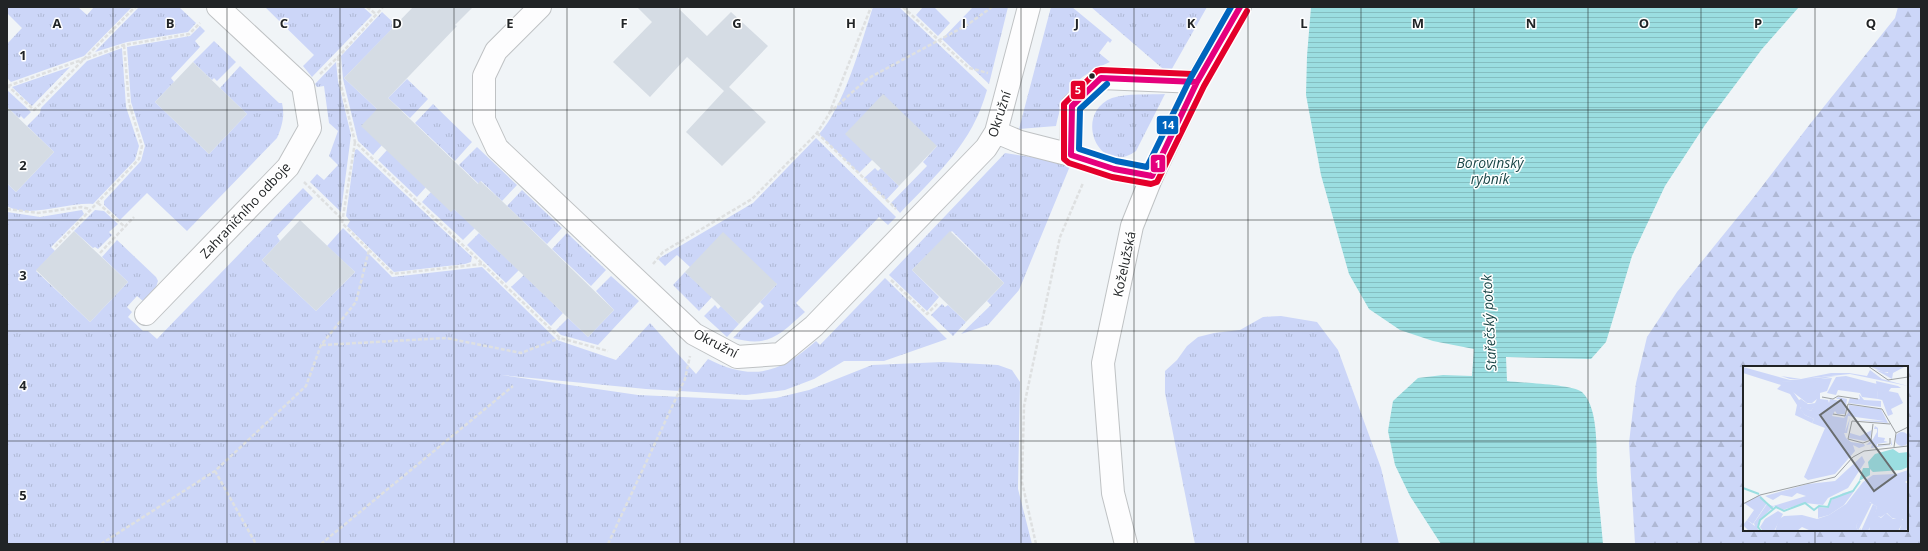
<svg xmlns="http://www.w3.org/2000/svg" width="1928" height="551" viewBox="0 0 1928 551" font-family="'Open Sans',sans-serif">
<style>
.grass{fill:url(#grass-tufts)}
.forest{fill:url(#forest-firs);fill-rule:evenodd}
.water{fill:url(#water-rules)}
.building{fill:#d5dce4}
.lines{fill:none;stroke-linecap:round;stroke-linejoin:round}
.minor-casing{stroke:#bfc2c4;stroke-width:24}
.major-casing{stroke:#bfc2c4;stroke-width:24}
.path{stroke:#dee0e1;stroke-width:2.5;stroke-dasharray:4 2;stroke-linecap:butt}
.minor{stroke:#fdfdfe;stroke-width:22}
.major{stroke:#fdfdfe;stroke-width:22}
.bus-1-casing{stroke:#fff;stroke-width:9}
.bus-2-casing{stroke:#fff;stroke-width:9}
.bus-3-casing{stroke:#fff;stroke-width:9}
.bus-1{stroke:#e5007d;stroke-width:6}
.bus-2{stroke:#e4002b;stroke-width:6}
.bus-3{stroke:#0065bd;stroke-width:6}
.grid{fill:none;stroke:#212426;stroke-width:1;stroke-opacity:0.55}
.bus-dot{fill:#212426;stroke:#fff;stroke-width:1.5}
.labels{text-anchor:middle;stroke-width:3;stroke-linejoin:round;paint-order:stroke}
.street-label{font-size:13px;fill:#212426;stroke:#fff}
.water-label{font-size:14px;font-style:italic;fill:#1c4849;stroke:#fff}
.inset-river{fill:none;stroke:#9bdee1;stroke-width:2}
.inset-road{fill:none;stroke:#9da1a3;stroke-width:1}
.view{fill:#696d6f;fill-opacity:0.15;stroke:#696d6f;stroke-width:2}
.inset-edge{fill:none;stroke:#212426;stroke-width:2}
.grid-label{font-size:13px;text-anchor:middle;font-weight:bold;fill:#212426;stroke:#fff;stroke-width:3;stroke-linejoin:round;paint-order:stroke}
.line-badge{stroke:#fff;stroke-width:1.5}
.badge-label{font-size:11px;text-anchor:middle;font-weight:bold;fill:#fff}
</style>
<defs>
<pattern id="grass-tufts" width="24" height="20" patternUnits="userSpaceOnUse"><rect width="24" height="20" fill="#ccd6f8"/><path d="M3 7l-1-3M5 7V3M7 7l1-3M15 17l-1-3M17 17v-4M19 17l1-3" fill="none" stroke="#afb8d4"/></pattern>
<pattern id="forest-firs" width="22" height="20" patternUnits="userSpaceOnUse"><rect width="22" height="20" fill="#ccd6f8"/><path d="M5 1l3.5 6h-7zM16 11l3.5 6h-7z" fill="#afb8d4"/></pattern>
<pattern id="water-rules" width="6" height="5" patternUnits="userSpaceOnUse"><rect width="6" height="5" fill="#9bdee1"/><path d="M0 2.5h6" fill="none" stroke="#85bec1"/></pattern>
</defs>
<rect width="100%" height="100%" fill="#f0f4f7"/>
<path class="grass" d="M7,7H78L87,15L94,7H132L84,56L11,82L7,78V44L22,28L7,13Z
M139,7H179L196,23L188,32L127,42L95,52Z
M265,7H363L372,15L312,77L303,66L314,55Z
M873,7H899L987,90C972,144 938,173 900,213L891,203L927,166L923,162L937,146L872,160L859,173L819,134C844,107 861,43 873,7Z
M923,7H934L950,23L938,36L916,15Z
M973,7H1008L989,84L942,39Z
M1051,7H1072L1112,40L1110,43L1108,41L1099,53L1110,62C1076,77 1064,89 1056,126L1019,129Z
M1091,7H1207L1169,74Z
M382,12L396,25L344,78L377,109L382,145L373,155L358,141L343,79L341,56Z
M200,26L205,31L195,41L200,47L171,78L174,82L155,102L209,154L247,114L220,88L240,66L279,103H282C285,116 282,126 277,138L187,231L147,193L120,220L104,205V201L141,161L145,146L131,102L127,47L190,36Z
M214,41L236,62L217,81L214,78L212,80L193,62Z
M122,48L126,107L139,146L135,160L93,204C68,202 28,219 7,206V183L16,192L54,152L27,126L40,113L41,108L87,61Z
M336,62L338,81L351,135L341,212L310,182L317,174L324,180L338,165L329,156L338,131L329,123L324,86L317,87L315,84Z
M70,67L32,106L12,87Z
M407,79L428,99L410,118L388,98Z
M7,90L31,112L24,119L21,116L19,118L7,107Z
M1165,94L1136,151C1099,178 1072,114 1112,98C1127,93 1149,95 1165,94Z
M433,104L472,142L455,161L415,123Z
M816,138L896,217L888,225L879,217L796,303L805,312C779,335 769,348 733,338L764,306L760,302L777,284L690,267L677,255L665,266L658,259L753,203Z
M477,147L517,185L502,201L481,181L479,184L459,165Z
M357,149L472,257L471,262L465,264L394,272L347,226L350,221L346,216L355,150Z
M387,150L426,187L417,197L378,160Z
M1005,153L1063,162L1070,166L1019,290L988,325L961,334L991,305L987,301L1004,283L952,231L912,270L939,297L927,311L889,275Z
M875,168L878,171L881,168L899,186L886,200L864,178Z
M303,188L313,198L277,236L280,241L262,260L316,311L355,272L327,246L343,228L392,277L482,267L557,340L616,360L650,323L696,374L708,359C753,382 780,373 816,341L820,345L885,278L947,339L884,361H844L814,379L785,390L746,395L646,389L501,375L638,395L749,400L776,398L809,390L872,365L943,362L998,365L1012,370L1020,382L1018,489L1032,544H7V212L40,217L82,210L84,214L51,247L55,251L36,271L90,322L128,282L102,257L117,240L156,277L158,281L156,287L143,301L137,296L127,307L132,312L128,317L143,331H148L157,339Z
M522,190L562,228L547,244L507,206Z
M431,192L454,209L475,228L463,240L422,202Z
M95,210L104,211L118,224L109,232L112,235L98,249L95,247L93,248L74,231Z
M479,233L519,270L506,283L467,245Z
M567,233L606,270L591,286L552,249Z
M685,272L712,297L699,311L673,285Z
M524,275L563,313L551,326L511,287Z
M611,276L639,301L598,345L561,335L556,330L568,318L588,337L614,310L596,291Z
M942,304L945,307L948,305L966,322L953,336L931,315Z
M715,305L718,309L721,306L739,324L727,337L704,316Z
M1281,316L1317,322L1338,350L1381,468L1399,544H1195L1165,393V371L1177,360L1187,346L1198,337L1214,333L1240,330L1263,317Z"/>
<path class="forest" d="M1898,7H1921V544H1635L1629,443L1636,383L1647,337L1677,292L1750,202L1810,124L1895,18ZM1744,367H1907V530H1744Z"/>
<path class="water" d="M1311,7H1799L1762,49L1705,125L1665,186L1632,256L1606,342L1591,359L1506,357L1507,381C1521,383 1572,384 1582,392C1600,408 1596,458 1597,480C1599,502 1601,523 1603,544H1441L1410,496L1395,465L1388,431L1393,401L1418,378L1443,375L1472,376L1474,349L1433,341L1400,330L1369,309L1349,274L1321,175L1306,95L1307,56Z"/>
<path class="building" d="M413,7H473L455,25L457,26L388,98L478,184L480,181L502,201L614,310L588,337L454,209L451,212L361,126L377,109L344,78Z
M637,7H677L707,36L731,12L768,46L729,87L766,122L722,166L686,132L724,91L687,57L650,97L613,62L652,22Z
M193,62L247,114L209,154L155,102Z
M883,94L937,146L899,186L845,134Z
M7,107L54,152L16,192L7,183Z
M300,220L355,272L316,311L262,260Z
M74,231L128,282L90,322L36,270Z
M950,231L1004,283L966,322L912,270Z
M723,232L777,284L739,324L685,272Z"/>
<g class="lines">
<defs>
<path id="minor" d="M540,7L496,51L484,76V120L497,148L694,334L737,357L780,354L814,326L986,148L996,132L1029,7
M996,132L1020,142L1071,155
M1152,176L1114,169L1071,155L1072,106L1101,78L1197,82
M146,314L288,167L310,128L303,86L218,7"/>
<path id="major" d="M1126,544L1113,493L1103,363L1132,226L1152,176L1197,82L1240,7"/>
</defs>
<use href="#minor" class="minor-casing"/>
<use href="#major" class="major-casing"/>
<path class="path" d="M367,7L376,14
M903,7L969,68L988,73
M338,57L340,81L355,142L560,338L608,351
M320,74L338,57L383,7
M7,85L34,110L135,7
M8,86L124,45L189,34L200,23
M829,113L867,79L967,25L992,7
M817,133L896,209
M355,142L342,223L393,274L482,264
M304,182L342,219
M98,203L125,227
M7,209L38,213L81,207L90,209
M55,247L139,159L142,146L129,103L124,45
M100,253L134,217
M653,264L663,252L752,199L817,133L829,114L871,7
M891,280L927,314L938,303
M322,345L446,338L521,353L560,338
M215,471L256,544
M101,544L215,471L306,386L321,345L356,302L369,250
M321,544L513,386
M608,544L685,379L690,356
M1036,544L1022,482L1024,406L1060,237L1083,183"/>
<use href="#minor" class="minor"/>
<use href="#major" class="major"/>
<defs>
<path id="bus-1" d="M1101,78L1197,82L1152,176L1114,169L1071,155L1072,106Z
M1197,82L1240,7"/>
<path id="bus-2" d="M1192,74L1101,70L1097,71L1064,104V159L1069,163L1112,177L1151,184L1157,182L1204,86L1247,11"/>
<path id="bus-3" d="M1107,84L1080,109L1079,149L1116,161L1147,167L1190,79L1231,7"/>
</defs>
<use href="#bus-1" class="bus-1-casing"/>
<use href="#bus-2" class="bus-2-casing"/>
<use href="#bus-3" class="bus-3-casing"/>
<use href="#bus-1" class="bus-1"/>
<use href="#bus-2" class="bus-2"/>
<use href="#bus-3" class="bus-3"/>
</g>
<path class="grid" d="M113,7V544M227,7V544M340,7V544M454,7V544M567,7V544M680,7V544M794,7V544M907,7V544M1021,7V544M1134,7V544M1248,7V544M1361,7V544M1474,7V544M1588,7V544M1701,7V544M1815,7V367M7,110H1921M7,220H1921M7,331H1921M7,441H1744M1907,441H1921M1815,530V544"/>
<circle class="bus-dot" cx="1092" cy="76" r="3.5"/>
<g class="labels">
<g class="street-label">
<text transform="translate(999 114) rotate(-72)" y="5">Okružní</text>
<text transform="translate(245 210) rotate(-47)" y="5">Zahraničního odboje</text>
<text transform="translate(1124 264) rotate(-78)" y="5">Koželužská</text>
<text transform="translate(716 343) rotate(27)" y="5">Okružní</text>
</g>
<g class="water-label">
<text x="1490" y="168">Borovinský<tspan x="1490" dy="16">rybník</tspan></text>
<text transform="translate(1489 323) rotate(-93)" y="5">Stařečský potok</text>
</g>
</g>
<g transform="translate(1743 366)">
<rect width="165" height="165" fill="#f0f4f7"/>
<path d="M147,0H163L150,7L149,13L133,4L145,7ZM89,12L84,25L77,27V33L85,34L86,37L87,33L98,35V33H93L95,31L104,33L102,48H94L92,45L89,50L101,52L105,47L106,39L138,43L145,57L112,54L142,55L105,50L102,66L107,52L104,67H101L103,72L108,76L121,78L122,80L116,82L110,79L112,85L92,108L65,114L61,111L82,62L69,57L71,53L62,49L57,43L59,40L68,45L74,33L69,37H64L37,16ZM116,28L121,34L138,35V41L105,37L107,32L117,33ZM132,60L135,62V71L142,72L141,75L145,76L134,78V80L148,79V73L149,79L128,82L129,78L123,79L130,73L134,66V63H131ZM129,64L127,73L122,75L106,72L107,67L117,70ZM152 73a7 7 0 1 1 14 0a7 7 0 1 1-14 0ZM119,90L122,96L105,122L85,132L80,139L62,137L39,144L31,140L17,154L14,161L16,165H13L11,157L24,138L30,140L63,130L54,127L49,131L38,129L30,134L22,130L65,118L92,115ZM112,124L101,139L86,149L75,152V141L85,142L87,135L100,127ZM124,136L129,137L115,165L113,160ZM130,138L134,141L132,148L138,152L143,147L150,153L157,151L165,160V165L164,162L163,165H156L159,158L155,165H126L127,161L125,165H118ZM35,145L40,148L31,165H20L17,161L22,153Z" fill="#ccd6f8"/>
<path d="M126,0H147L149,6H140ZM0,1L47,14L93,10L68,15L38,16L49,24L56,34L58,33L65,38L73,37L68,45L59,41L57,42L62,49L71,53L69,57L52,49L54,39L47,28L34,23L38,19L0,7ZM127,4L139,13L165,20L107,8L59,13H47L38,10L58,13L88,7H106L124,10ZM133,15L155,20L158,22H148L139,34L135,33ZM165,104V114L162,116L165,118V160L160,157L158,160L160,153L149,152L144,147L138,151L131,149L134,141L127,136L113,160L115,165L118,162L117,165H68L59,161L54,165H32L36,153L41,150L59,149L74,153L86,149L103,138L120,116L130,109L153,108ZM4,154L13,161V165H6L0,159Z" fill="#ccd6f8"/>
<path d="M103,10L134,18L135,33L119,31L117,27L95,24L93,29L84,27L93,11ZM17,129L24,137L10,158L4,154L11,144L1,137Z" fill="#ccd6f8"/>
<path d="M145,25L155,27L160,37L148,43L150,48L145,50L137,28Z" fill="#ccd6f8"/>
<path d="M150,83L156,87L165,86V101L158,104L130,106L127,103V109L116,115L120,102H126L125,96L132,88Z" fill="#9bdee1"/>
<path class="inset-river" d="M0,122L16,128M17,131L30,143M18,165L15,161L17,154L33,141L41,145L62,137L71,144L76,140L85,141L88,133L110,125L117,115"/>
<path class="inset-road" d="M125,0L145,14L165,11M79,31L90,33L95,30L115,33M90,48L102,50L105,38L139,43L153,67M130,58L128,74L120,77L105,73L109,55L147,58M153,67L165,61M135,79L147,78V72M151,81L153,67M0,138L17,129L92,111L110,91L121,85L165,80"/>
<path class="view" d="M98,34L153,109L131,125L77,49Z"/>
<rect width="165" height="165" class="inset-edge"/>
</g>
<g class="grid-label">
<text x="57" y="28">A</text>
<text x="170" y="28">B</text>
<text x="284" y="28">C</text>
<text x="397" y="28">D</text>
<text x="510" y="28">E</text>
<text x="624" y="28">F</text>
<text x="737" y="28">G</text>
<text x="851" y="28">H</text>
<text x="964" y="28">I</text>
<text x="1077" y="28">J</text>
<text x="1191" y="28">K</text>
<text x="1304" y="28">L</text>
<text x="1418" y="28">M</text>
<text x="1531" y="28">N</text>
<text x="1644" y="28">O</text>
<text x="1758" y="28">P</text>
<text x="1871" y="28">Q</text>
<text x="23" y="60">1</text>
<text x="23" y="170">2</text>
<text x="23" y="280">3</text>
<text x="23" y="390">4</text>
<text x="23" y="500">5</text>
</g>
<g class="line-badge">
<rect x="1070" y="80" width="16" height="20" rx="4" fill="#e4002b"/>
<rect x="1156" y="115" width="23" height="20" rx="4" fill="#0065bd"/>
<rect x="1150" y="154" width="16" height="19" rx="4" fill="#e5007d"/>
</g>
<g class="badge-label">
<text x="1078" y="94">5</text>
<text x="1168" y="129">14</text>
<text x="1158" y="168">1</text>
</g>
<rect width="1928" height="551" fill="none" stroke="#212426" stroke-width="16"/>
</svg>
